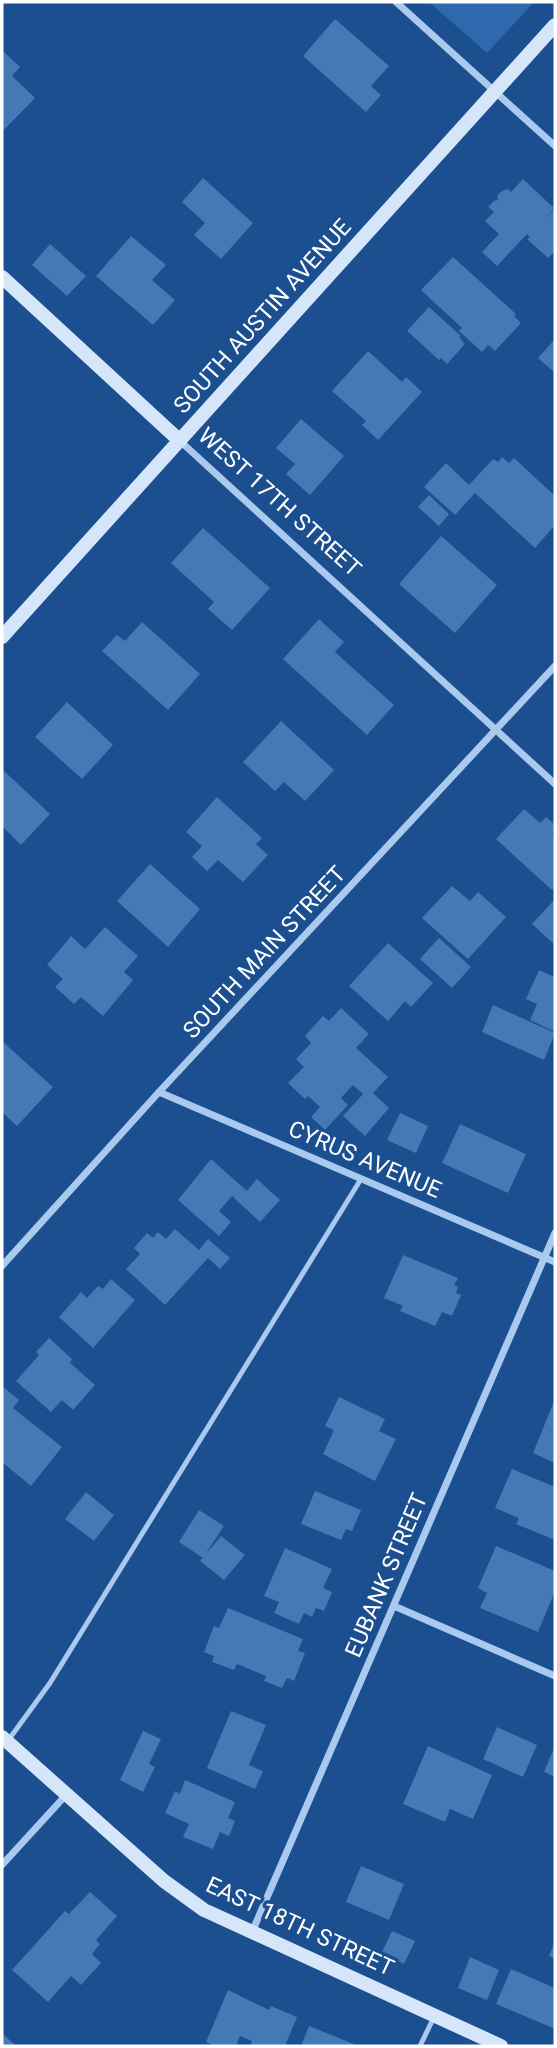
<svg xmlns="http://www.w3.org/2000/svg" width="557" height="2048" viewBox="0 0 557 2048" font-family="Roboto,sans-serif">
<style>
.green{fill:#2e69ad}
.building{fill:#4478b7}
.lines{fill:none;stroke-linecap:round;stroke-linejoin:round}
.lane{stroke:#a9c9ee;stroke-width:5}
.street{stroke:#a9c9ee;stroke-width:7}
.secondary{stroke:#d6e6fa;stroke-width:14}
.labels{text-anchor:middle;stroke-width:7;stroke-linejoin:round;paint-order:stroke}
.street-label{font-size:23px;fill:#fff;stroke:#1b4f8f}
</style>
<rect width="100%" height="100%" fill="#1b4f8f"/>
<path class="green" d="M429,2H534L487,53Z"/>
<path class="building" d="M335,19L389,66L371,86L381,95L366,112L303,56Z
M2,50L20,67L12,76L35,98L2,132Z
M203,178L253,223L221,259L194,235L205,223L182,202Z
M523,179L554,208L544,221L555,208V251L548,258L527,239L530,237L527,234L497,266L482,252L499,234L485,221L494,212L488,207L495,200L496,201L498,199L497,196L502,191L508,189L511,192Z
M131,236L166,265L152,280L175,300L153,325L96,276Z
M50,244L86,276L67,296L32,265Z
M453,257L516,314L514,316L521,323L495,351L488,345L482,352L459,331L462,328L421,290Z
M429,307L461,336L459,337L465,344L447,364L441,358L439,360L407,331Z
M555,339V373L538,358Z
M368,351L402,382L406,377L422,392L378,440L362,425L366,421L332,391Z
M301,419L344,456L310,495L286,474L295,464L276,448Z
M502,457L509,463L514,458L555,496V525L535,548L475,493L455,515L424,487L446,463L469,485L493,459L498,462Z
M429,495L449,514L439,526L418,507Z
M203,528L270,588L232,630L208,609L214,602L171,563Z
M441,536L497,585L455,633L399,584Z
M319,619L344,642L335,652L394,705L367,735L283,659Z
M142,622L200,674L168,710L102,651L117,635L125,641Z
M67,702L113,745L82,779L35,737Z
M281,721L334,770L305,801L284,782L275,791L243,762Z
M2,769L50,814L21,845L2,826Z
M217,797L262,838L256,844L268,855L243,882L218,860L207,871L192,857L202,846L186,832Z
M524,809L540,823L546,817L555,825L553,835L555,837V887L552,890L496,839Z
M150,864L200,909L168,947L117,901Z
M452,886L470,901L478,892L506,917L468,959L422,918Z
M555,899V945L532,924Z
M105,927L138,956L124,972L133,980L103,1016L81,997L74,1004L55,987L63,979L47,965L71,936L85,949Z
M439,938L471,967L452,988L420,959Z
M388,943L433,983L411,1007L405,1001L388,1021L349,986Z
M539,970L555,977V1032L530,1020L537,1004L526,999Z
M493,1005L555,1033L544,1060L482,1032Z
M341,1008L369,1034L356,1048L388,1077L373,1093L389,1108L365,1136L343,1116L363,1094L353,1085L341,1098L348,1105L325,1130L311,1117L320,1107L308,1096L305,1099L288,1083L304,1067L296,1059L311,1043L305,1036L323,1016L329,1021Z
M2,1041L53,1087L17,1126L2,1112Z
M400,1113L428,1126L416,1153L387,1140Z
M460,1124L526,1154L508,1193L442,1163Z
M211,1159L247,1191L257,1179L280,1200L260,1222L232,1196L219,1211L231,1222L219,1236L178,1200Z
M175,1229L199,1250L208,1239L230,1258L220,1269L208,1258L165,1305L126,1269L140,1254L134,1248L147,1233L153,1238L158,1232L166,1239Z
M403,1255L458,1278L454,1285L458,1287L456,1293L461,1295L452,1316L442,1312L435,1326L400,1311L403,1306L384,1298Z
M111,1279L135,1300L93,1348L59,1317L81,1292L87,1298L98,1286L103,1289Z
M49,1338L72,1359L70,1363L95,1385L73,1410L62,1400L51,1412L16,1381L39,1355L36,1352Z
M2,1386L19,1400L13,1408L62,1447L31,1486L2,1462Z
M339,1397L385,1419L379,1431L396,1439L375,1481L323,1454L334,1430L325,1426Z
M555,1399V1463L533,1453Z
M512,1469L555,1487V1540L516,1524L519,1518L495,1508Z
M315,1491L361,1510L352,1531L346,1529L341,1540L301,1524Z
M86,1492L114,1515L94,1541L65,1519Z
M199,1510L224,1526L203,1558L179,1542Z
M221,1536L245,1555L224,1580L200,1561Z
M496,1546L555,1571V1591L538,1632L480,1608L487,1593L478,1588Z
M285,1548L332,1569L323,1588L332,1592L324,1611L316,1608L312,1617L304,1613L299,1624L274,1613L279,1602L264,1596Z
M228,1608L303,1639L298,1651L305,1653L294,1681L287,1678L282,1688L264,1681L266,1676L237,1664L234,1670L212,1662L214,1656L204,1652L214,1626L219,1628Z
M231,1711L266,1725L249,1765L263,1771L255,1789L207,1768Z
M497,1727L537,1745L523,1777L483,1759Z
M143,1731L161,1739L149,1764L155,1767L143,1792L120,1780Z
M428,1746L492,1775L473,1819L450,1809L445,1822L403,1804Z
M555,1746V1777L544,1772Z
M185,1780L235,1802L228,1818L235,1821L229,1836L220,1832L213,1849L183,1837L189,1824L165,1813L175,1791L180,1794Z
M361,1866L404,1884L389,1920L346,1902Z
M90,1892L117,1916L96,1940L100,1944L92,1954L101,1963L81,1985L71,1976L48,2002L12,1970L65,1911L69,1914Z
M392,1931L415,1941L404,1964L381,1954Z
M555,1941V1959L549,1956Z
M470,1957L499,1970L487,2000L458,1988Z
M511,1969L555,1988V2029L496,2004Z
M228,1990L269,2010L271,2006L297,2017L285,2046H250L252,2041L240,2036L236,2046H215L206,2042Z
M309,2026L359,2046H301Z
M2,2033L16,2046H2Z"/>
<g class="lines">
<path class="lane" d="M7,1742L50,1683L361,1179
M420,2046L434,2017"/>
<path class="street" d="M396,2L555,146
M180,441L555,784
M159,1092L555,1262
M2,1266L159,1092L555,666
M394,1606L555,1676
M2,1865L66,1795
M252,1932L555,1233"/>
<path class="secondary" d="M2,277L180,441
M2,637L555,25
M2,1737L164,1881L204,1910L501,2046"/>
</g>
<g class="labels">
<g class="street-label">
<text transform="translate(262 316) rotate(-48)" y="8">SOUTH AUSTIN AVENUE</text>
<text transform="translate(280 502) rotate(42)" y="8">WEST 17TH STREET</text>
<text transform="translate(264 952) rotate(-47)" y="8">SOUTH MAIN STREET</text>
<text transform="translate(365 1159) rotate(23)" y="8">CYRUS AVENUE</text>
<text transform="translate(386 1575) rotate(-67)" y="8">EUBANK STREET</text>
<text transform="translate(300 1926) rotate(25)" y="8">EAST 18TH STREET</text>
</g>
</g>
<rect width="557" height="2048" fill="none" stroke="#ffffff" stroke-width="7"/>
</svg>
